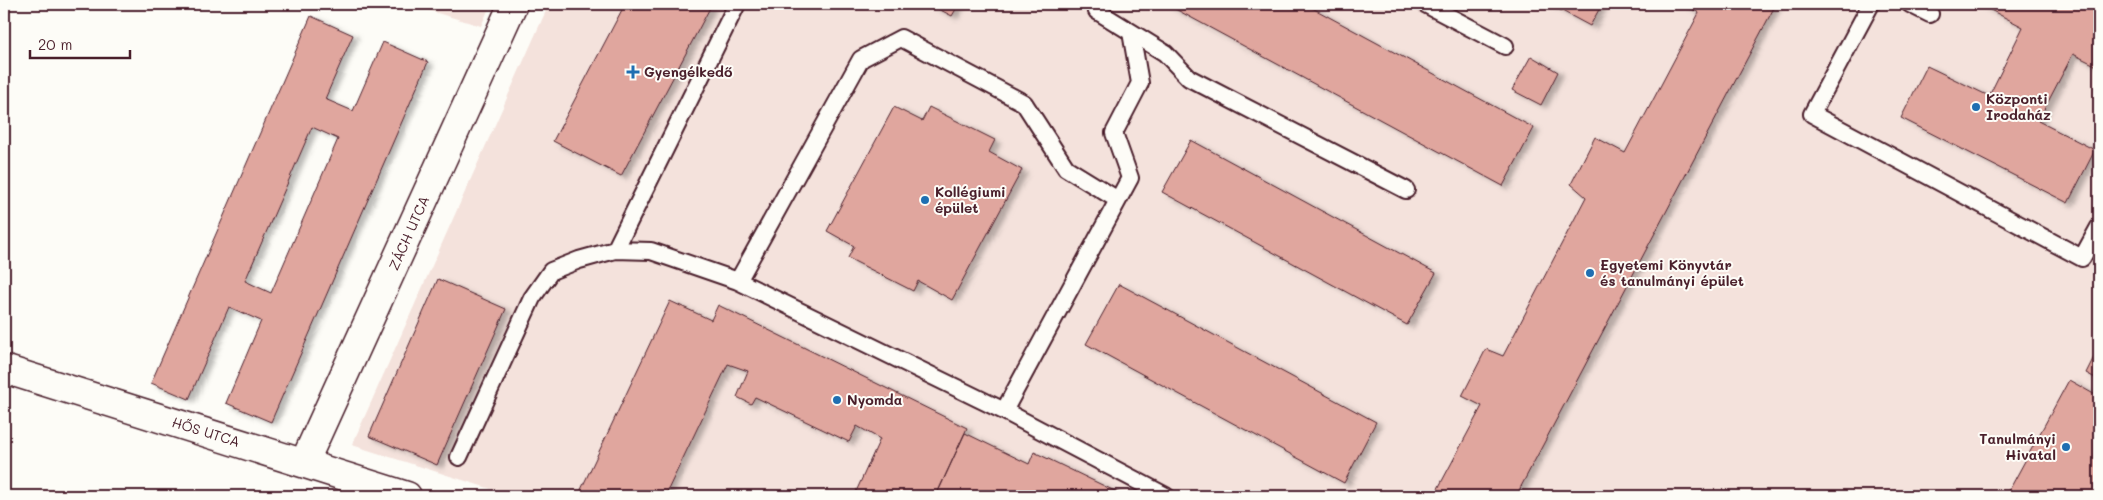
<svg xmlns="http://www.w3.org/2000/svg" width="2103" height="500" viewBox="0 0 2103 500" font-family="Mali,sans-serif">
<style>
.built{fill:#f4e2dc}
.building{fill:#e0a69e;stroke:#4a1f2b;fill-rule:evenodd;filter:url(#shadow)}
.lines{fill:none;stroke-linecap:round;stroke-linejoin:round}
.lane-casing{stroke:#4a1f2b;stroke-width:20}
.street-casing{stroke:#4a1f2b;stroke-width:31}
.lane{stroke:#fdfcf7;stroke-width:16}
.street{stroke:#fdfcf7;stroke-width:28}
.poi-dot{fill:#1f6fb2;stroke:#fdfcf7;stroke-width:2}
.labels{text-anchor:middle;stroke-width:4;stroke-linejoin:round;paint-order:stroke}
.poi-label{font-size:14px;font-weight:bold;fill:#4a1f2b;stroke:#fdfcf7;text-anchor:start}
.street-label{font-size:14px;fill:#4a1f2b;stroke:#fdfcf7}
</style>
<defs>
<filter id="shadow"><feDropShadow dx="5.5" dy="3" stdDeviation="2.5" flood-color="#0004"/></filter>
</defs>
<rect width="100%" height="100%" fill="#fdfcf7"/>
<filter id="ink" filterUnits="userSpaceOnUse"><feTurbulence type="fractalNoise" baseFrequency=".02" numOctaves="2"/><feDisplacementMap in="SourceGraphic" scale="10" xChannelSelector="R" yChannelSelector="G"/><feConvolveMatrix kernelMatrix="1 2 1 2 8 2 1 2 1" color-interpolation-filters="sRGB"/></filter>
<g filter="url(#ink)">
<path class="built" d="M407,4H491L481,26Z
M549,4H2099V496H513L352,445Z"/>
<path class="building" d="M625,4H712L621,176L553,141Z
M929,4H959L952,16Z
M1166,4H1305L1534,128L1503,186Z
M1549,4H1602L1590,26Z
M1683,4H1776L1516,496H1434L1482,406L1462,396L1486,349L1503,356L1586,197L1571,184L1595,137L1625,153L1699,13Z
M1979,4H2096L2099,5V67L2073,54L2038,121L2095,150L2068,203L1901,118L1927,66L1989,96L2023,27Z
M311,16L353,35L325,99L353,111L383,42L428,62L271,422L226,403L261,321L229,307L189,399L151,383ZM312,127L338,139L271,293L245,281Z
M1531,56L1558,72L1541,105L1512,90Z
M894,107L922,121L929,107L995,140L989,152L1022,170L952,300L918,281L913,291L848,258L854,246L827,231Z
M1191,140L1436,273L1407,325L1162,192Z
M438,279L506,309L437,465L369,436Z
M1119,284L1376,422L1344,483L1086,344Z
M670,301L711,320L718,305L967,428L936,496H854L880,439L857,426L849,442L755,397L751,404L737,397L748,371L728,364L665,496H578Z
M2099,347V380L2086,373Z
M2069,380L2099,397V496H2006Z
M965,433L1029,464L1034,452L1125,496H936Z"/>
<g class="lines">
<defs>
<path id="lane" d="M1094,4L1097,11L1165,53L1189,78L1406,190
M1425,4L1505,46
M1871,4L1812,114L2082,258L2099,227
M1910,4L1930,14
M1131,32L1140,83L1114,133L1130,178L1004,411L1166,496
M615,250L737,4
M738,281L861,59L901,38L1024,103L1066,168L1118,200
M459,457L532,298L551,271L579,260L615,250L651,251L738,281L1004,411"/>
<path id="street" d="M4,369L407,496
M304,463L513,4"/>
</defs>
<use href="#lane" class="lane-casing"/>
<use href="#street" class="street-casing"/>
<use href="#lane" class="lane"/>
<use href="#street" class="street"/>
</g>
</g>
<g class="poi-dot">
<path d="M630.5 64.5h5v5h5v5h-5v5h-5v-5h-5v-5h5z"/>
<circle cx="1976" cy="107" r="5"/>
<circle cx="925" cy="200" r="5"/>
<circle cx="1590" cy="273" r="5"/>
<circle cx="837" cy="400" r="5"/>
<circle cx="2066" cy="447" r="5"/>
</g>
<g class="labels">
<g class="poi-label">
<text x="644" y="77">Gyengélkedő</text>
<text x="1986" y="104">Központi<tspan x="1986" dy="16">Irodaház</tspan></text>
<text x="935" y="197">Kollégiumi<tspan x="935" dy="16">épület</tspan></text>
<text x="1600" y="270">Egyetemi Könyvtár<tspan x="1600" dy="16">és tanulmányi épület</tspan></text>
<text x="847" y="405">Nyomda</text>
<text x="2056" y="444" text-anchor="end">Tanulmányi<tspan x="2056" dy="16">Hivatal</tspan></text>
</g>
<g class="street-label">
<text transform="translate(409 233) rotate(-66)" y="5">ZÁCH UTCA</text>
<text transform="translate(206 432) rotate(17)" y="5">HŐS UTCA</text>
</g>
</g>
<rect width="2103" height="500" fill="none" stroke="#fdfcf7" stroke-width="20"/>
<rect x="10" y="10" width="2083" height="480" fill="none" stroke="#4a1f2b" stroke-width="2" filter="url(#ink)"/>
<path d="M30 50v8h100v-8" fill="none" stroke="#4a1f2b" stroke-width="2.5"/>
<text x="38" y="50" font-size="15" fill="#4a1f2b" stroke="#fdfcf7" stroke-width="4" paint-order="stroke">20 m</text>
</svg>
